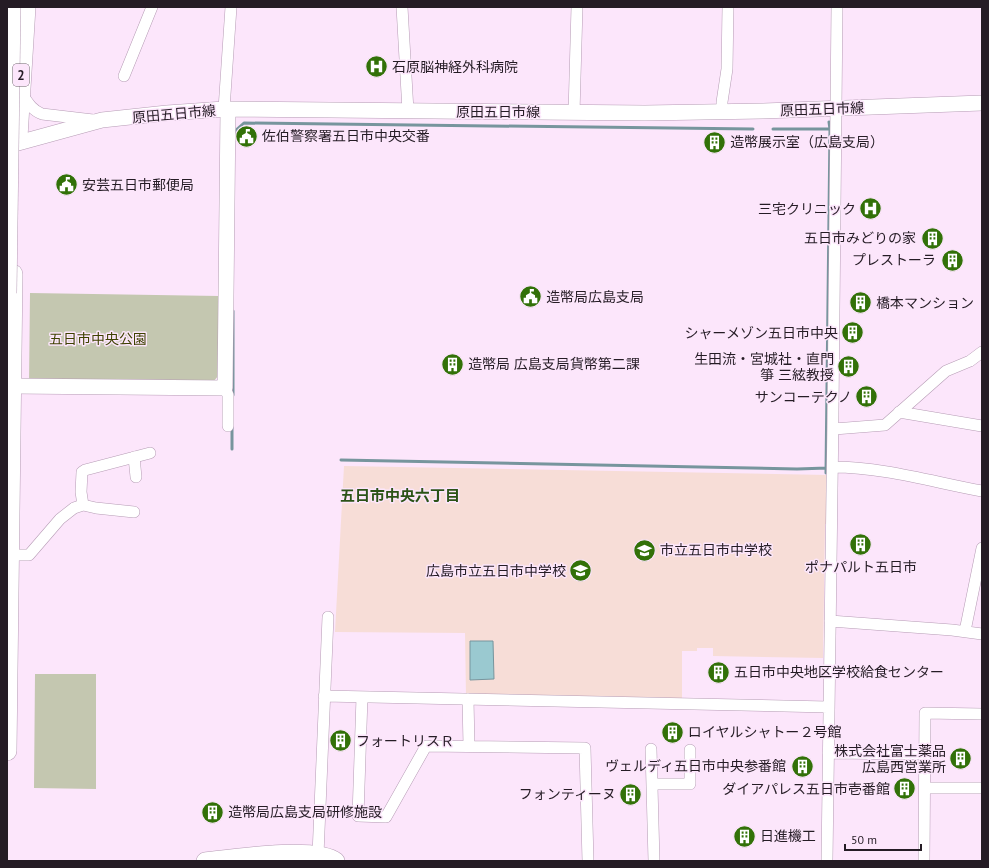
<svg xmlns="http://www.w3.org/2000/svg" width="989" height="868" viewBox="0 0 989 868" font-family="'PT Sans','Noto Sans JP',sans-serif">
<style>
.education{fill:#f7ddd7}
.green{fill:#c4c7b0}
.water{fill:#9ac9d0;stroke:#77959d}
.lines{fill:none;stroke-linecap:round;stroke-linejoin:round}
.stream{stroke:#77959d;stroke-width:3}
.street-casing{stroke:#b69cb5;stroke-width:12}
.secondary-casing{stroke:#b69cb5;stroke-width:16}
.primary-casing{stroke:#b69cb5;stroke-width:18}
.highway-casing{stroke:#b69cb5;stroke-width:20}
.street{stroke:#fff;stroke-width:11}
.secondary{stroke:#fff;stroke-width:15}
.primary{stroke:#fff;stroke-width:17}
.highway{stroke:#fff;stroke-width:19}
.highway-bridge-casing{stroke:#b69cb5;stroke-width:20;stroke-linecap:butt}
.highway-bridge{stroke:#fff;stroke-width:19}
.labels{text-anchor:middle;stroke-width:3;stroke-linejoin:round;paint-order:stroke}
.shield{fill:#fce6fb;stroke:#665965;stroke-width:1}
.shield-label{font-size:13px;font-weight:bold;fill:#251c25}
.poi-label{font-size:14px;fill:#251c25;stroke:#fce6fb;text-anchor:start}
.street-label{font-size:14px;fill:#251c25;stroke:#fce6fb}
.park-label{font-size:14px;fill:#3e4201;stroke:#fce6fb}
.neighbourhood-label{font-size:15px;font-weight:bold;fill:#2b5317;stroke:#fce6fb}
</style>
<rect width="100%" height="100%" fill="#fce6fb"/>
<path class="education" d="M344,466L828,475L827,524H825L823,658L713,656V648H697V651H682V700L466,696L465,633L335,632Z"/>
<path class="green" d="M30,293L219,296V375L213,382L29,384Z
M35,674H96V789L34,788Z"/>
<path class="water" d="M470,641H493L494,679L470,680Z"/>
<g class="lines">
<path class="stream" d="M773,129H830L829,122
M235,133V131L244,123L753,129
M233,395V311
M232,449V427
M341,460L797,469L827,468
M826,473L830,129"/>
<defs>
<path id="street" d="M402,7L408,111
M124,76L152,7
M22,94C28,103 32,110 42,114L93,120
M224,109L231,7
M722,112V102L727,69L728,7
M574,113L577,7
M225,388L228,395V426
M899,412L982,426
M834,429L885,425L946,371L970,361L982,352
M134,457L136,477
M833,467C883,467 933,482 982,491
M83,505L96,508L134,512
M10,555H29L60,519L74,508L83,505L81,492L82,472L85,470L150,453
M830,621L952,630L982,634
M965,631L982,548
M324,696L828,707
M362,697L358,816L386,817L426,746L585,748L588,861
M468,699L469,746
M651,749L654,861
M828,753L925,754
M652,784H690V750
M925,788H982
M318,855L328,617
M827,861C830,576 836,292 837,7
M924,861L925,713L982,714"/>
<path id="secondary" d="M7,146L102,120L167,113L224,109L645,113L763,111L982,103
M12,386L225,388L228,110"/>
<path id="primary" d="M205,861C231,858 317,845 336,861"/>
<path id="highway" d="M18,137L26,7
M7,751L13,274"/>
</defs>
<use href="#street" class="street-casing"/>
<use href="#secondary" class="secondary-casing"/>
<use href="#primary" class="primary-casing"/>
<use href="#highway" class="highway-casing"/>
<use href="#street" class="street"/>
<use href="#secondary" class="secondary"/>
<use href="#primary" class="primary"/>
<use href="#highway" class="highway"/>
<defs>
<path id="highway-bridge" d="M7,293L11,7"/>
</defs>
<use href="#highway-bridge" class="highway-bridge-casing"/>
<use href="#highway-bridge" class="highway-bridge"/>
</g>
<defs>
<symbol id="hospital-disc" viewBox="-11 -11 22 22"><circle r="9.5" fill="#327108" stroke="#fce6fb"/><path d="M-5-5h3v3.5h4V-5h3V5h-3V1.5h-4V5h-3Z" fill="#fff"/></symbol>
<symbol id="civic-disc" viewBox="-11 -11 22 22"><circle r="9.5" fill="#327108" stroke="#fce6fb"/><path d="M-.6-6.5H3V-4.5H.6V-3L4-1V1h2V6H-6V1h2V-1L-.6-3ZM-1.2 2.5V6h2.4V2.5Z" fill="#fff"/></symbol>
<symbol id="building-disc" viewBox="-11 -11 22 22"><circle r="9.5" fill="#327108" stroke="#fce6fb"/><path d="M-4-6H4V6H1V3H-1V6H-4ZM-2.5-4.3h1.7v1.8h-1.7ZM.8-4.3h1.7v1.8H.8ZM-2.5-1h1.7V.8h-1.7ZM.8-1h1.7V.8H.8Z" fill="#fff"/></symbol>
<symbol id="school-disc" viewBox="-11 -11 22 22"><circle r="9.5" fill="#327108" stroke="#fce6fb"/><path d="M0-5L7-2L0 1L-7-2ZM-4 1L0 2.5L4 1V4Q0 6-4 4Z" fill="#fff"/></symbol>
</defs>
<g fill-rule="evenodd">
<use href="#hospital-disc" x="364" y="54" width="25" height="25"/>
<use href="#civic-disc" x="234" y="124" width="25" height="25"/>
<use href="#building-disc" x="702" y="130" width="25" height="25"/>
<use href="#civic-disc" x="54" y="172" width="25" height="25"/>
<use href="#hospital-disc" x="858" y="196" width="25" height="25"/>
<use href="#building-disc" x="920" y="226" width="25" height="25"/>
<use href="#building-disc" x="940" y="248" width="25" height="25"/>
<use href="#civic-disc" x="518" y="284" width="25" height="25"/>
<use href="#building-disc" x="848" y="290" width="25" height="25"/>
<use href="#building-disc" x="840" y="320" width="25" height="25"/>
<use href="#building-disc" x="440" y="352" width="25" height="25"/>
<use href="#building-disc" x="836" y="354" width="25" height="25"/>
<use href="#building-disc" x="854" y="384" width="25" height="25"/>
<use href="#building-disc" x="848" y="532" width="25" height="25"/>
<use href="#school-disc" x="632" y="538" width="25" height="25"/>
<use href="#school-disc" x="568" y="558" width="25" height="25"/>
<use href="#building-disc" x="706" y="660" width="25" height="25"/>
<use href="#building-disc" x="660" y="720" width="25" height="25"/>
<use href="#building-disc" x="328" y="728" width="25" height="25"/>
<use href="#building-disc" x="948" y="746" width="25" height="25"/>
<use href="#building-disc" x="790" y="754" width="25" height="25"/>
<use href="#building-disc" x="892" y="776" width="25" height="25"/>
<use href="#building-disc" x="618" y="782" width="25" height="25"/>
<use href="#building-disc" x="200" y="800" width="25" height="25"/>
<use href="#building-disc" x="732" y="824" width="25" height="25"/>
</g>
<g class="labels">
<rect class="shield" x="13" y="64" width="16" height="22" rx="3"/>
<g class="shield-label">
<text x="21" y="80">2</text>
</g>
<g class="poi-label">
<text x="392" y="72">石原脳神経外科病院</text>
<text x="262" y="141">佐伯警察署五日市中央交番</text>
<text x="730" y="147">造幣展示室（広島支局）</text>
<text x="82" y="190">安芸五日市郵便局</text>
<text x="856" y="214" text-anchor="end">三宅クリニック</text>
<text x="916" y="243" text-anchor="end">五日市みどりの家</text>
<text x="936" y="265" text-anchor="end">プレストーラ</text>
<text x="546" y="302">造幣局広島支局</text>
<text x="876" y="308">橋本マンション</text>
<text x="838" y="338" text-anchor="end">シャーメゾン五日市中央</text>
<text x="834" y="364" text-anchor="end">生田流・宮城社・直門<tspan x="834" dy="16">箏 三絃教授</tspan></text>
<text x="468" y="369">造幣局 広島支局貨幣第二課</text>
<text x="852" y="402" text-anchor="end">サンコーテクノ</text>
<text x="660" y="555">市立五日市中学校</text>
<text x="861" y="572" text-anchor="middle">ポナパルト五日市</text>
<text x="566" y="576" text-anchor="end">広島市立五日市中学校</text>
<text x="734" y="677">五日市中央地区学校給食センター</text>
<text x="688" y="737">ロイヤルシャトー２号館</text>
<text x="356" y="746">フォートリスＲ</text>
<text x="946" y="756" text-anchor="end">株式会社富士薬品<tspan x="946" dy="16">広島西営業所</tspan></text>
<text x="786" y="771" text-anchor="end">ヴェルディ五日市中央参番館</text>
<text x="890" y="794" text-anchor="end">ダイアパレス五日市壱番館</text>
<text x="616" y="799" text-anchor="end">フォンティーヌ</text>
<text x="228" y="817">造幣局広島支局研修施設</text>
<text x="760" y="841">日進機工</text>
</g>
<g class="street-label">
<text transform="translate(822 109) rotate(-2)" y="5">原田五日市線</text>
<text x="498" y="117">原田五日市線</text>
<text transform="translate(174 114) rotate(-5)" y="5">原田五日市線</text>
</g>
<g class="park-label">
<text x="98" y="344">五日市中央公園</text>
</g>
<g class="neighbourhood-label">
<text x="400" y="501">五日市中央六丁目</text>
</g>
</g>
<rect width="989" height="868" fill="none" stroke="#251c25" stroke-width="16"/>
<path d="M845 844v6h76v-6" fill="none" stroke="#251c25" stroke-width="2"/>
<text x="851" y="844" font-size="12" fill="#251c25" stroke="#fce6fb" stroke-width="3" paint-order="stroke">50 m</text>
</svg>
